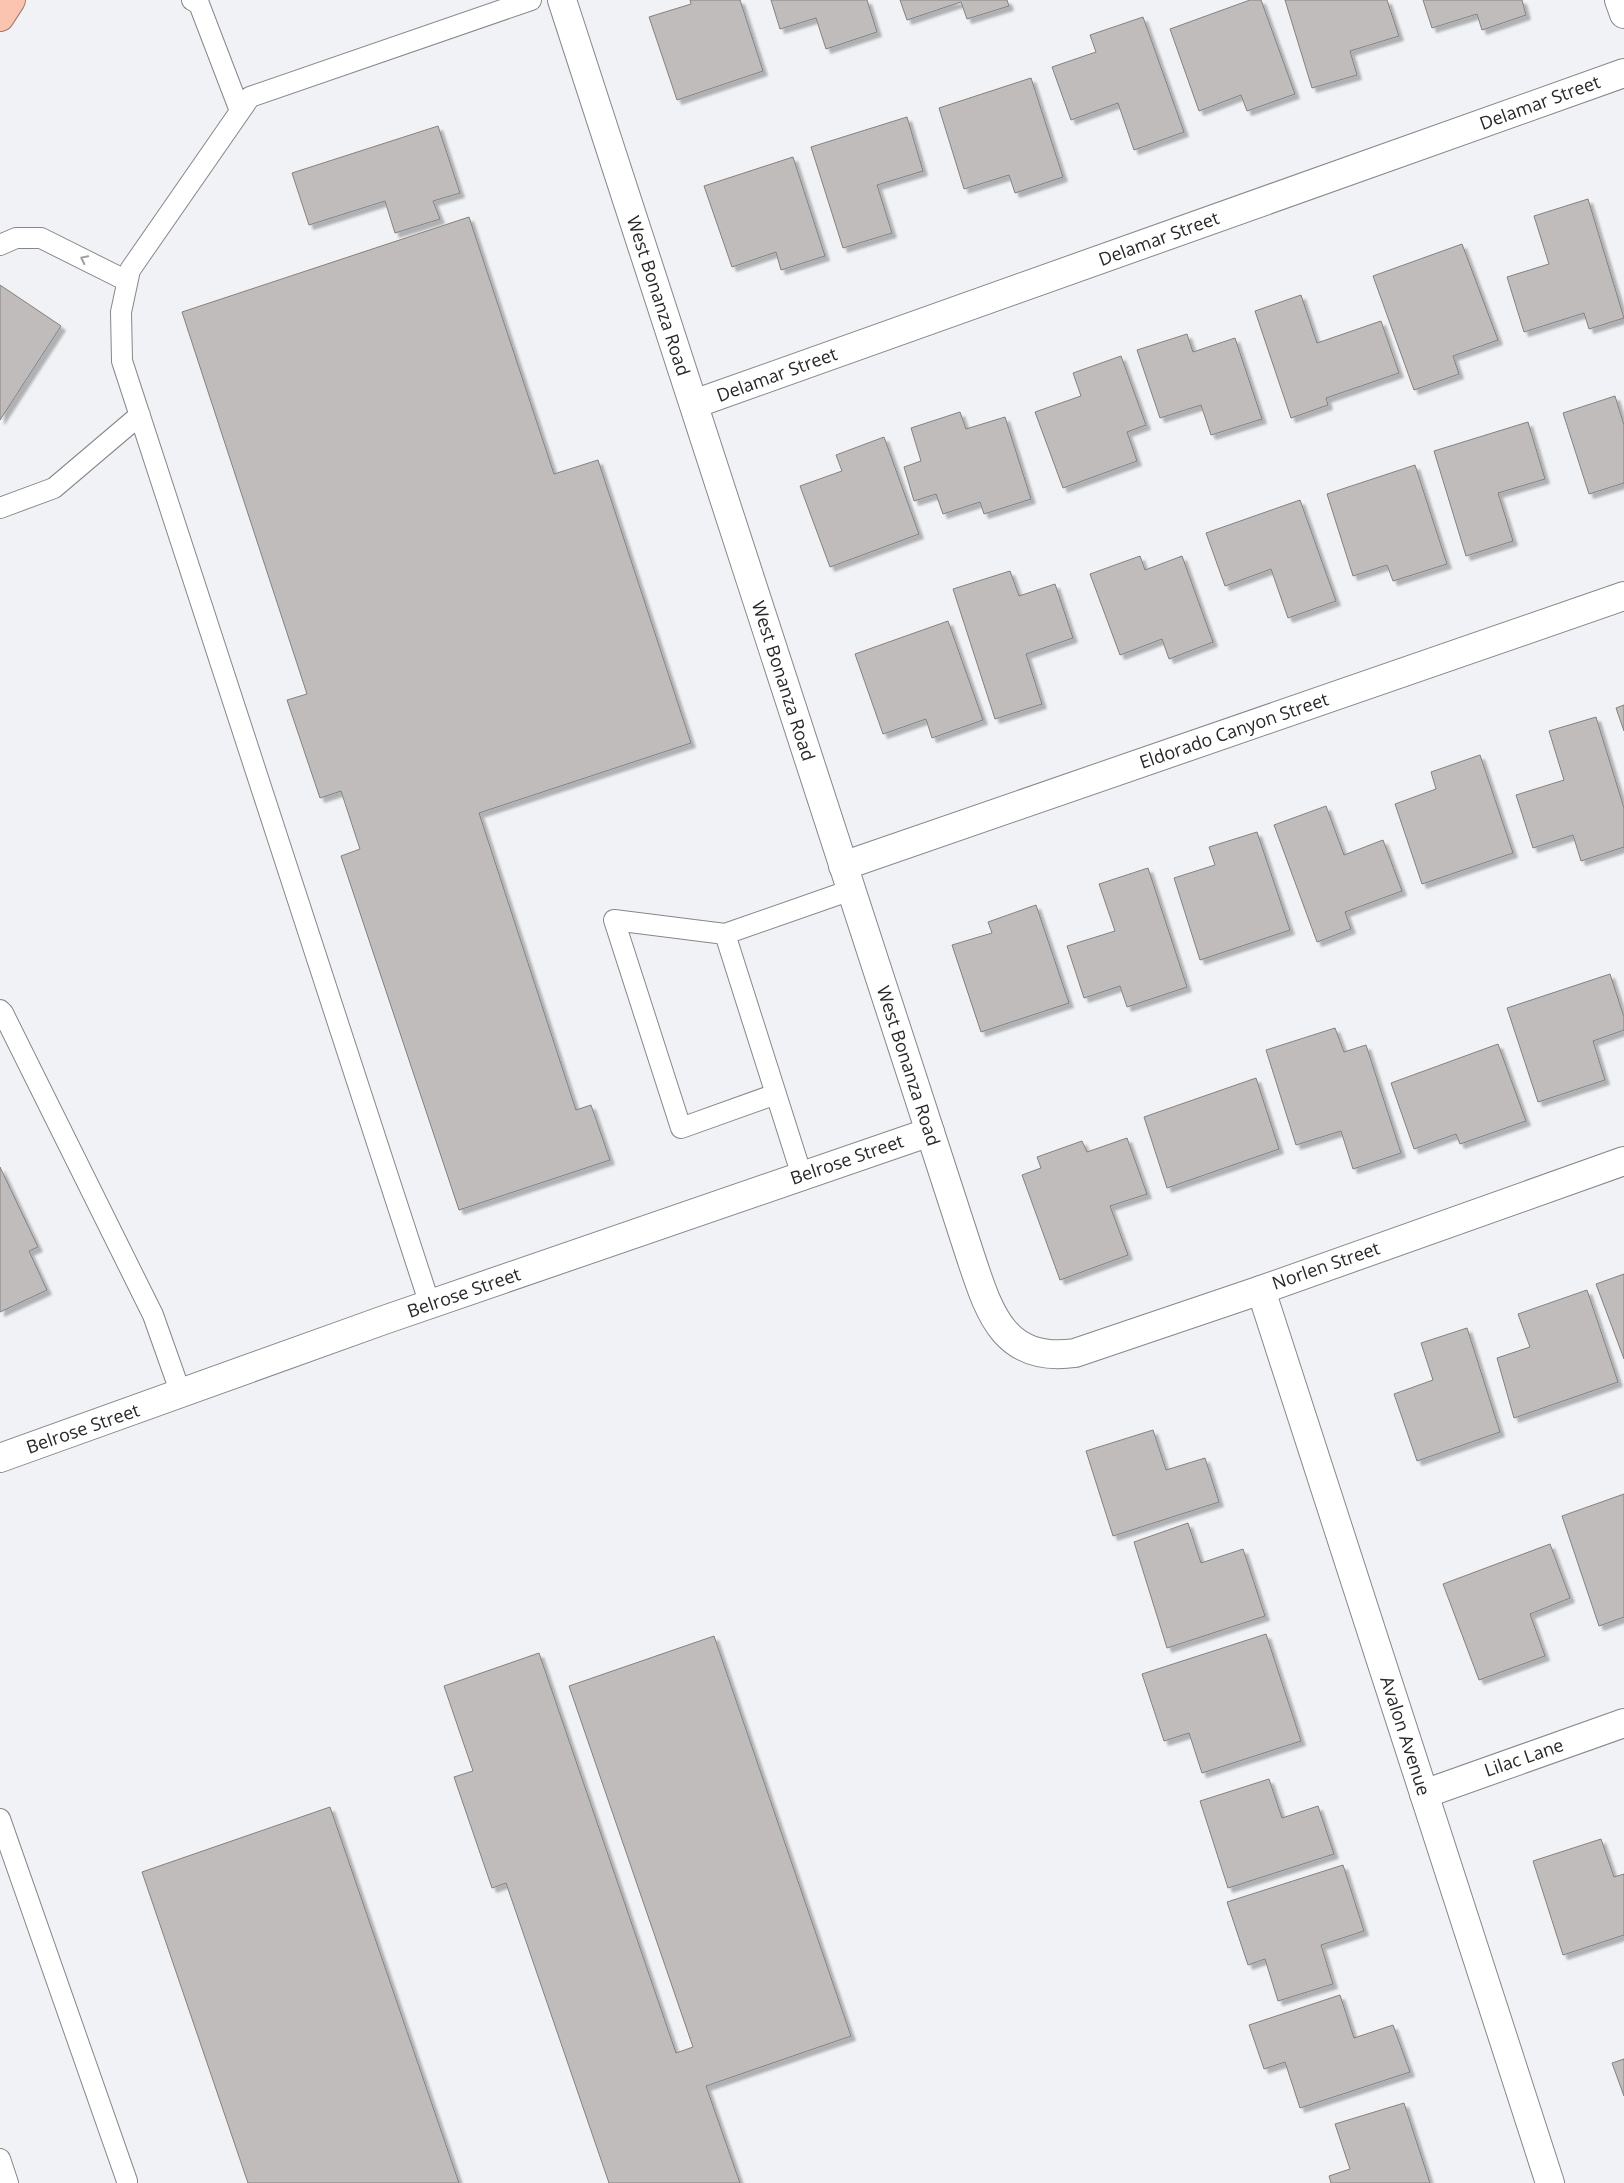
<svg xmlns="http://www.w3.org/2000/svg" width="1624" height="2183" viewBox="0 0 1624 2183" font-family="'Open Sans',sans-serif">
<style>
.building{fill:#c0bcbc;stroke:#858181;filter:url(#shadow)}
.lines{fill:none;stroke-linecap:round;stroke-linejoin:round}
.lane-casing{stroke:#86878a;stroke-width:22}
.street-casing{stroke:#86878a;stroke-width:30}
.secondary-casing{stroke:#86878a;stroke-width:30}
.primary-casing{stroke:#af745e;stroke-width:30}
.lane{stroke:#fff;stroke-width:20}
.street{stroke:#fff;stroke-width:28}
.secondary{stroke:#fff;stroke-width:28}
.primary{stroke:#fbc4b0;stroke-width:28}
.oneway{stroke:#9e9e9f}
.labels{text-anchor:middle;stroke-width:5;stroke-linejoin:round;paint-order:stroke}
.street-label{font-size:18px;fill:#272829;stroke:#fff}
</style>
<defs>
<filter id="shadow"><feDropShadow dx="4.5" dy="4.5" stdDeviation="1" flood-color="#0004"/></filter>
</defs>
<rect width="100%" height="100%" fill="#f0f2f5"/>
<path class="building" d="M690,0H740L763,71L677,100L649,17L691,4Z
M771,0H867L877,32L826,49L816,18L780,29Z
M900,0H1007L1009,6L967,19L961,2L907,20Z
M1250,0H1261L1295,94L1247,111L1241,95L1199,111L1170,29Z
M1285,0H1387L1399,36L1350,51L1357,75L1312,88Z
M1423,0H1522L1526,15L1482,30L1477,14L1432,28Z
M1143,17L1184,132L1134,150L1118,103L1071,120L1052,67L1096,52L1090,35Z
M1031,78L1063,177L1015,193L1009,175L964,189L939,108Z
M907,117L923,171L877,185L892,233L843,248L811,147Z
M438,126L460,193L433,201L440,219L395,233L385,201L309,225L292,173Z
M793,157L825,256L781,270L776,252L732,267L704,186Z
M1588,199L1624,318L1589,329L1584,313L1524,332L1507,277L1549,264L1534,216Z
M469,217L554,474L598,460L691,743L479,813L576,1110L591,1105L610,1160L459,1210L341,856L360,849L341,791L320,798L287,700L307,694L182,312Z
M1462,244L1498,340L1453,356L1459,374L1414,390L1373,276Z
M0,285L61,326L0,420Z
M1301,295L1317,343L1381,321L1399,373L1326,398L1328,405L1291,418L1255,311Z
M1187,334L1193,352L1235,338L1262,419L1211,435L1201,405L1160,418L1137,350Z
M1121,356L1146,425L1127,432L1137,461L1063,488L1035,412L1081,396L1073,373Z
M1615,396L1624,425V483L1589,494L1563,413Z
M960,412L966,429L1005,417L1031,499L984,514L980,502L943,514L936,494L914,501L904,467L921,461L911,428Z
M1528,422L1545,479L1498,493L1513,541L1466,556L1434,451Z
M884,437L919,534L830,567L800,486L842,471L836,455Z
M1415,465L1447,564L1393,581L1387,565L1353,576L1327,494Z
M1300,500L1336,601L1288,618L1271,569L1225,586L1206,533Z
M1140,556L1145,570L1182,556L1213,642L1169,659L1162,639L1120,655L1090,574Z
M1010,571L1019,596L1055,584L1073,638L1026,654L1042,704L995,719L953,589Z
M948,621L983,720L932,738L926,719L883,734L855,654Z
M1624,705V731L1616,708Z
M1596,717L1624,808V847L1581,861L1573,835L1533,848L1516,795L1564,780L1549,731Z
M1480,755L1513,853L1422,884L1395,804L1436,789L1431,772Z
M1326,806L1344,855L1383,840L1402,891L1345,912L1351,929L1317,942L1274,825Z
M1257,832L1290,930L1200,960L1174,878L1215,865L1209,847Z
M1148,868L1187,987L1127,1007L1120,986L1084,998L1067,946L1115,931L1099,884Z
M1036,905L1069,1003L981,1032L952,945L992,933L988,922Z
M1610,974L1624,1017V1030L1593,1041L1605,1080L1538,1102L1507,1008Z
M1335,1028L1344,1052L1366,1045L1401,1153L1353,1169L1341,1131L1296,1145L1266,1050Z
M1498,1044L1526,1121L1460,1144L1456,1134L1414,1149L1391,1083Z
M1256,1078L1279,1149L1167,1188L1144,1117Z
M1127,1138L1147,1194L1110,1206L1128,1255L1060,1280L1022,1175L1041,1168L1037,1157L1082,1141L1087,1152Z
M0,1167L38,1247L29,1251L47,1290L0,1312Z
M1624,1274V1359L1596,1284Z
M1587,1290L1618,1382L1514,1418L1497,1358L1530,1347L1518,1314Z
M1467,1328L1500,1432L1417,1461L1394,1394L1433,1380L1421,1343Z
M1153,1430L1166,1470L1205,1458L1219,1502L1113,1536L1086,1451Z
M1624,1494V1617L1599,1626L1562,1516Z
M1188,1523L1201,1563L1243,1549L1265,1616L1167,1648L1134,1542Z
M1550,1544L1570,1598L1530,1614L1545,1656L1479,1680L1443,1584Z
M1266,1634L1301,1741L1202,1773L1189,1733L1164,1741L1142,1674Z
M714,1636L851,2036L706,2086L740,2183H609L506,1883L492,1888L454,1777L473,1771L444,1686L539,1653L676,2053L693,2047L569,1686Z
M1269,1779L1282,1818L1318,1806L1334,1854L1228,1888L1200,1801Z
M330,1807L459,2183H248L142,1872Z
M1601,1839L1614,1877L1624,1874V1935L1563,1955L1533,1861Z
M1343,1865L1364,1931L1321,1945L1333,1984L1278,2001L1265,1959L1248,1965L1227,1902Z
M1340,1995L1354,2038L1393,2025L1410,2072L1300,2108L1285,2062L1264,2069L1249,2025Z
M1624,2059V2096L1612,2063Z
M1404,2103L1430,2183H1331L1329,2176L1350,2169L1335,2124Z"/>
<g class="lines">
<defs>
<path id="lane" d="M192,0L199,4L240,111
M0,245L16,238H41L127,281
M0,508L54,488L140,415
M725,934L802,1176
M0,1010L3,1013L153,1315L181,1394
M776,1094L681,1128L614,920L725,934L851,890
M430,1305L122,361L121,312L130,270L250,97L531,0
M0,1819L127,2181
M0,2159L8,2183"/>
<path id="street" d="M1619,0L1624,14
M694,404L1624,73
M843,866L1624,596
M1261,1290L1624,1161
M0,1458L384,1320L930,1132
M1424,1794L1624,1723"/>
<path id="secondary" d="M562,0L970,1255C989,1312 1003,1363 1075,1353L1261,1290L1550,2183"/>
<path id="primary" d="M0,17L11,0"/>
</defs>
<use href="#lane" class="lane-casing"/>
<use href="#street" class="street-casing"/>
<use href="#secondary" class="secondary-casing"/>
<use href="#primary" class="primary-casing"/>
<use href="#lane" class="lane"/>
<use href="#street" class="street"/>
<use href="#secondary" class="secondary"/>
<use href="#primary" class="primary"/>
</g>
<defs><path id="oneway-chevron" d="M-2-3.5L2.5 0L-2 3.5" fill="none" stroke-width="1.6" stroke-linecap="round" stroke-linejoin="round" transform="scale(1.25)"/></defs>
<use class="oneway" href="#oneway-chevron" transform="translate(84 259) rotate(-154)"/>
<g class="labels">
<g class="street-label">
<text transform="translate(1540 103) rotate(-20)" y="6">Delamar Street</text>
<text transform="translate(1159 239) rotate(-20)" y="6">Delamar Street</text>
<text transform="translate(658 296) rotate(72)" y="6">West Bonanza Road</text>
<text transform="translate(777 375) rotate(-20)" y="6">Delamar Street</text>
<text transform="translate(783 681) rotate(72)" y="6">West Bonanza Road</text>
<text transform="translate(1234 731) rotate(-19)" y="6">Eldorado Canyon Street</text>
<text transform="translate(908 1066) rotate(72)" y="6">West Bonanza Road</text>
<text transform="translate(847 1160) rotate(-19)" y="6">Belrose Street</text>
<text transform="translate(1326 1266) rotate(-19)" y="6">Norlen Street</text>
<text transform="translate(464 1293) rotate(-19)" y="6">Belrose Street</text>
<text transform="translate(83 1429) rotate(-19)" y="6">Belrose Street</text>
<text transform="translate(1405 1736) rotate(72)" y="6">Avalon Avenue</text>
<text transform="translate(1524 1758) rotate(-19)" y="6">Lilac Lane</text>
</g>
</g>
</svg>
